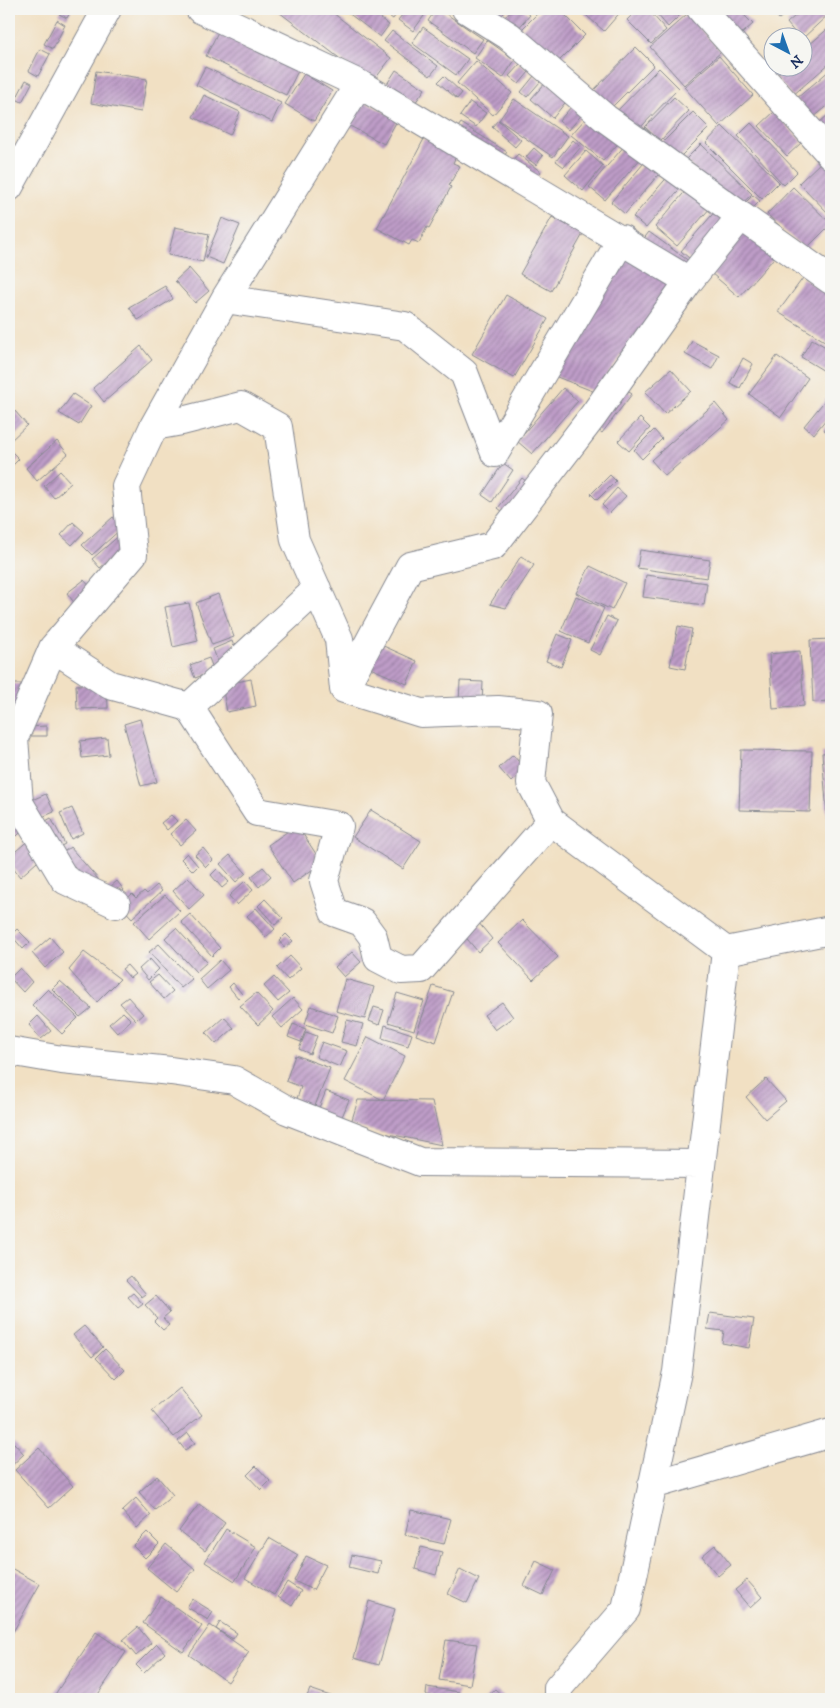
<svg xmlns="http://www.w3.org/2000/svg" width="840" height="1708" viewBox="0 0 840 1708" font-family="'IM FELL DW Pica',serif">
<style>
.building{fill:url(#building-hatch)}
.lines{fill:none;stroke-linecap:round;stroke-linejoin:round}
.minor-casing{stroke:#868890;stroke-width:30}
.minor{stroke:#fff;stroke-width:28}
</style>
<defs>
<pattern id="building-hatch" width="6" height="6" patternUnits="userSpaceOnUse" patternTransform="scale(1.25)"><rect width="6" height="6" fill="#be9cc7"/><path d="M-1 1l2-2M0 6l6-6M5 7l2-2" fill="none" stroke="#9a80a5"/></pattern>
</defs>
<rect width="100%" height="100%" fill="#f6f6f2"/>
<filter id="ink" filterUnits="userSpaceOnUse"><feTurbulence type="fractalNoise" baseFrequency=".02" numOctaves="2"/><feDisplacementMap in="SourceGraphic" scale="10" xChannelSelector="R" yChannelSelector="G"/><feConvolveMatrix kernelMatrix="1 2 1 2 8 2 1 2 1" color-interpolation-filters="sRGB"/></filter>
<filter id="wash" filterUnits="userSpaceOnUse"><feTurbulence type="fractalNoise" baseFrequency=".0096" numOctaves="4" result="noise"/><feDisplacementMap in="SourceGraphic" scale="20" xChannelSelector="R" yChannelSelector="G"/><feGaussianBlur stdDeviation="1.12" result="paint"/><feColorMatrix in="noise" values="0 0 0 0 0 0 0 0 0 0 0 0 0 0 0 0 0 1.4 0 .05"/><feComposite in="paint" operator="in"/></filter>
<g filter="url(#wash)">
<rect width="100%" height="100%" fill="#f1e0c3"/>
<g id="blocks">
<path class="building" d="M62,9H72L67,18L59,14Z
M275,9H328L391,58L372,83Z
M343,9H368L389,25L380,37Z
M379,9H400L393,19Z
M407,9H429L413,31L398,20Z
M436,9H439L483,39L473,53L428,21Z
M488,9H508L499,18Z
M512,9H523L530,15L517,30L504,18Z
M542,9H559L585,35L554,66L519,32Z
M579,9H623L604,31Z
M638,9H657L652,14L666,30L651,44L627,20Z
M661,9H675L681,14L668,27L657,14Z
M710,9H738L753,24L737,38Z
M770,9H791L779,19Z
M803,9H831V12L803,38H799L787,23Z
M687,14L721,52L684,85L650,47Z
M57,20L65,25L53,49L44,44Z
M831,26V62L792,96L775,76L784,68H802V51Z
M423,27L468,59L456,75L412,43Z
M219,30L299,69L286,95L206,56Z
M392,31L438,66L430,76L384,41Z
M487,40L515,60L503,78L475,58Z
M636,47L654,65L608,111L591,93Z
M40,49L50,54L38,76L29,71Z
M719,56L753,95L719,126L684,87Z
M476,61L512,93L493,115L457,83Z
M520,64L529,72L519,84L509,76Z
M205,67L281,103L272,122L196,85Z
M659,68L679,88L635,133L615,113Z
M831,69V103L813,118L796,99Z
M396,70L425,89L415,103L387,84Z
M96,71L147,79L141,112L91,103Z
M304,74L332,91L314,121L285,104Z
M444,76L462,93L457,99L438,82Z
M534,76L540,82L527,97L521,92Z
M26,80L32,83L22,102L16,99Z
M547,81L568,99L553,118L531,99Z
M204,95L240,112L230,135L193,117Z
M674,97L689,111L660,141L645,127Z
M514,99L568,136L553,157L499,120Z
M578,99L588,107L569,130L559,121Z
M361,100L398,119L384,144L348,125Z
M470,102L486,113L476,127L460,116Z
M592,111L623,138L603,161L571,135Z
M693,112L709,128L676,161L660,145Z
M774,112L802,142L787,156L759,126Z
M831,112V139L818,124Z
M498,120L521,140L515,147L492,127Z
M461,123L507,152L502,159L456,130Z
M751,123L797,172L784,185L738,136Z
M722,126L779,182L762,199L706,143Z
M424,139L456,156L453,163L460,166L449,185L451,187L429,228L427,227L419,243L412,240L409,245L377,228Z
M573,140L581,147L564,167L556,161Z
M626,144L642,157L605,200L589,187Z
M701,144L752,194L735,210L685,160Z
M534,148L543,156L536,165L526,157Z
M586,151L603,166L583,191L565,175Z
M518,154L541,172L532,183L509,164Z
M649,157L663,169L625,214L611,202Z
M823,160L831,169V216L799,183Z
M670,174L683,185L646,228L633,217Z
M793,187L831,224L805,250L767,214Z
M688,188L711,207L677,246L655,227Z
M753,195L760,201L748,213L741,207Z
M717,209L735,223L698,266L681,251Z
M552,217L583,234L551,291L520,274Z
M222,218L240,225L223,264L206,257Z
M175,227L209,234L203,262L168,255Z
M739,227L774,258L739,297L704,267Z
M649,232L697,267L690,276L642,241Z
M626,250L674,284L595,392L552,375Z
M189,268L209,291L195,303L175,281Z
M803,278L831,297V345L778,312Z
M165,286L173,299L138,320L129,307Z
M506,295L548,319L514,378L472,354Z
M812,339L831,350V375L801,357Z
M692,341L719,355L712,369L685,354Z
M141,346L152,360L104,402L93,388Z
M777,356L808,378L781,417L749,394Z
M743,358L753,364L740,388L730,383Z
M671,369L691,391L665,414L645,392Z
M620,386L632,394L602,433L591,424Z
M563,388L578,401L532,454L517,441Z
M831,393V413L814,434L804,426Z
M73,394L91,406L79,425L59,413Z
M715,403L729,420L665,476L651,460Z
M15,411L27,425L9,442V417Z
M640,418L650,428L629,451L618,441Z
M831,420V436L824,430Z
M654,430L662,439L642,459L634,450Z
M57,441L68,454L37,481L26,468Z
M9,449L19,459L9,469Z
M503,463L513,470L492,502L482,495Z
M60,471L71,483L54,498L44,486Z
M610,475L616,481L597,500L591,494Z
M522,478L531,485L508,516L498,508Z
M617,488L626,496L610,513L602,505Z
M113,517L122,528L92,555L82,545Z
M73,522L84,532L72,545L61,535Z
M121,534L129,544L100,568L92,559Z
M640,550L710,560L707,578L637,568Z
M521,556L534,565L506,608L490,604Z
M590,566L625,583L612,610L576,593Z
M646,575L707,583L704,605L643,597Z
M84,580L93,590L75,604L67,593Z
M218,594L234,637L212,645L196,603Z
M576,596L604,608L588,643L561,631Z
M189,603L198,641L173,647L165,607Z
M607,616L617,621L600,655L590,650Z
M678,626L692,629L685,669L670,666Z
M557,634L572,640L561,667L546,661Z
M831,639V701L813,702L810,640Z
M232,641L238,658L219,665L213,649Z
M379,644L417,661L407,684L368,667Z
M800,651L804,706L773,709L769,654Z
M209,658L214,671L195,678L190,665Z
M251,679L256,706L227,712L222,685Z
M460,681L483,682L482,704L459,703Z
M9,684H24V706H9Z
M107,684L108,708L77,709L76,685Z
M140,719L157,782L141,786L124,724Z
M47,726V736H24V727Z
M107,738L109,755L82,758L80,741Z
M741,750L812,751L810,812L739,810Z
M831,752V826L828,827L822,753Z
M513,755L525,769L511,782L499,768Z
M46,794L54,812L35,820L27,802Z
M72,808L83,833L71,839L60,813Z
M371,810L421,841L403,869L353,837Z
M12,811L27,826L17,836L9,828V814Z
M171,815L177,821L167,830L161,823Z
M51,818L65,844L53,850L39,825Z
M186,820L196,831L180,845L170,834Z
M297,825L322,863L293,883L268,845Z
M31,838L45,855L20,877L9,863V857Z
M70,847L99,880L89,889L59,856Z
M203,848L213,860L206,867L195,855Z
M187,853L198,866L193,871L181,859Z
M230,855L246,873L236,882L220,864Z
M263,867L271,876L259,887L251,877Z
M217,869L229,882L222,888L211,875Z
M188,877L204,895L189,909L173,891Z
M117,881L124,890L112,901L104,892Z
M245,881L253,890L237,905L229,896Z
M157,885L162,891L132,918L120,905L132,894L136,898L144,891L147,894Z
M165,895L180,911L149,939L134,922Z
M265,899L283,918L275,925L258,906Z
M256,908L275,929L266,937L247,916Z
M190,914L220,948L212,956L181,922Z
M522,920L558,957L533,980L498,943Z
M478,922L492,939L478,952L463,934Z
M176,928L207,962L196,972L165,938Z
M17,929L30,942L23,949L11,935Z
M286,934L293,941L285,948L279,941Z
M50,937L63,952L45,968L32,953Z
M159,944L192,979L181,988L149,952Z
M84,952L120,979L97,1002L69,970Z
M352,952L361,962L344,977L335,967Z
M290,956L301,968L288,980L277,968Z
M150,959L159,969L148,980L139,969Z
M220,960L229,970L207,989L199,979Z
M127,965L135,974L130,978L122,969Z
M20,968L32,982L23,992L10,978Z
M158,975L173,991L164,999L149,982Z
M274,977L289,993L278,1002L264,986Z
M345,979L374,987L365,1019L336,1011Z
M60,981L91,1008L80,1017L52,989Z
M233,983L242,994L238,998L229,987Z
M433,986L453,992L436,1042L416,1035Z
M48,989L78,1018L62,1034L32,1005Z
M256,993L273,1011L258,1025L240,1006Z
M397,993L424,1001L414,1030L388,1022Z
M128,997L143,1014L136,1020L120,1003Z
M293,998L303,1009L282,1028L272,1017Z
M502,1002L513,1017L495,1030L484,1015Z
M311,1006L338,1016L332,1033L305,1024Z
M374,1007L384,1010L379,1025L369,1021Z
M123,1012L131,1020L117,1033L109,1024Z
M38,1016L51,1031L41,1039L29,1025Z
M224,1017L234,1028L216,1044L206,1033Z
M347,1020L363,1024L357,1046L341,1042Z
M293,1024L306,1029L301,1042L288,1037Z
M385,1025L412,1034L408,1046L382,1038Z
M306,1032L317,1036L310,1054L299,1049Z
M368,1037L405,1056L383,1100L345,1081Z
M322,1042L347,1051L340,1067L316,1057Z
M295,1055L330,1068L313,1111L295,1104L301,1087L286,1081Z
M766,1079L786,1101L765,1119L746,1097Z
M326,1091L349,1100L339,1124L316,1115Z
M358,1100L432,1101L442,1145L350,1126Z
M131,1276L146,1294L142,1297L126,1280Z
M133,1293L143,1304L138,1308L128,1297Z
M156,1296L170,1312L163,1318L169,1325L163,1330L154,1321L157,1318L145,1305Z
M710,1313L754,1319L749,1348L722,1343L724,1331L707,1329Z
M84,1326L103,1347L92,1357L73,1335Z
M105,1349L125,1370L116,1379L96,1358Z
M180,1388L202,1415L174,1437L152,1411Z
M188,1433L195,1443L185,1450L178,1441Z
M14,1443L24,1454L9,1468V1447Z
M39,1448L73,1486L49,1508L15,1470Z
M256,1466L270,1481L261,1490L247,1475Z
M157,1476L173,1495L155,1510L139,1492Z
M136,1498L151,1515L137,1528L122,1511Z
M199,1504L225,1523L205,1551L179,1531Z
M411,1510L451,1519L444,1544L405,1535Z
M226,1529L256,1547L235,1581L205,1562Z
M147,1532L159,1544L145,1558L133,1546Z
M269,1538L298,1555L274,1595L245,1578Z
M166,1544L195,1569L176,1592L147,1568Z
M715,1545L731,1565L718,1576L702,1556Z
M421,1547L442,1552L436,1575L415,1569Z
M352,1555L381,1561L378,1574L349,1567Z
M306,1556L326,1565L313,1590L294,1581Z
M536,1561L555,1570L543,1595L524,1586Z
M9,1567L40,1584L9,1639Z
M460,1569L479,1579L467,1603L448,1594Z
M747,1580L762,1597L750,1608L735,1590Z
M287,1582L301,1591L292,1606L278,1597Z
M161,1597L202,1626L183,1652L143,1623Z
M192,1599L213,1612L208,1620L187,1607Z
M369,1601L395,1609L379,1665L354,1658Z
M220,1622L237,1633L233,1639L216,1629Z
M210,1625L249,1652L228,1682L189,1655Z
M138,1627L151,1643L136,1656L123,1640Z
M96,1632L126,1652L95,1699H52Z
M446,1640L477,1644L470,1685L439,1680Z
M157,1644L165,1653L144,1673L136,1665Z
M427,1687L459,1692L458,1699H433V1696L426,1695Z
M310,1689L339,1699H306Z
M495,1689L506,1699H484Z"/>
</g>
</g>
<g filter="url(#ink)">
<use href="#blocks" fill-opacity="0" stroke="#868890" stroke-width="1"/>
<g class="lines">
<defs>
<path id="minor" d="M200,9L359,84L689,281
M466,9L509,36L605,118L741,216L689,281L593,416L493,546L410,566L344,689L421,713L498,710L538,714L531,783L551,821L726,951
M701,9L831,155
M359,84L225,299L405,326L464,373L495,453L622,239
M9,187L107,9
M741,216L831,280
M154,426L182,421L241,406L278,427L295,540L339,639L344,689
M53,648L110,685L189,707L317,589
M189,707L257,812L339,826L324,881L334,912L362,922L373,937L378,958L401,970L421,969L551,821
M9,733L14,738L19,803L65,880L116,904
M14,738L53,648L133,554L126,486L154,426L225,299
M9,1051L62,1060L171,1071L234,1080L287,1110L420,1162L701,1164
M652,1485L831,1433
M558,1699V1688L626,1609L677,1372L726,951L831,930"/>
</defs>
<use href="#minor" class="minor-casing"/>
<use href="#minor" class="minor"/>
</g>
</g>
<rect width="840" height="1708" fill="none" stroke="#f6f6f2" stroke-width="30"/>
<g transform="translate(788 52) rotate(139)"><circle r="24" fill="#f6f6f2" stroke="#9ea6b7"/>
<path d="M0-4L9 19L0 12L-9 19Z" fill="#1f6fb2"/>
<text y="-8" font-size="14" font-weight="bold" text-anchor="middle" fill="#1b2f5e">N</text>
</g>
</svg>
